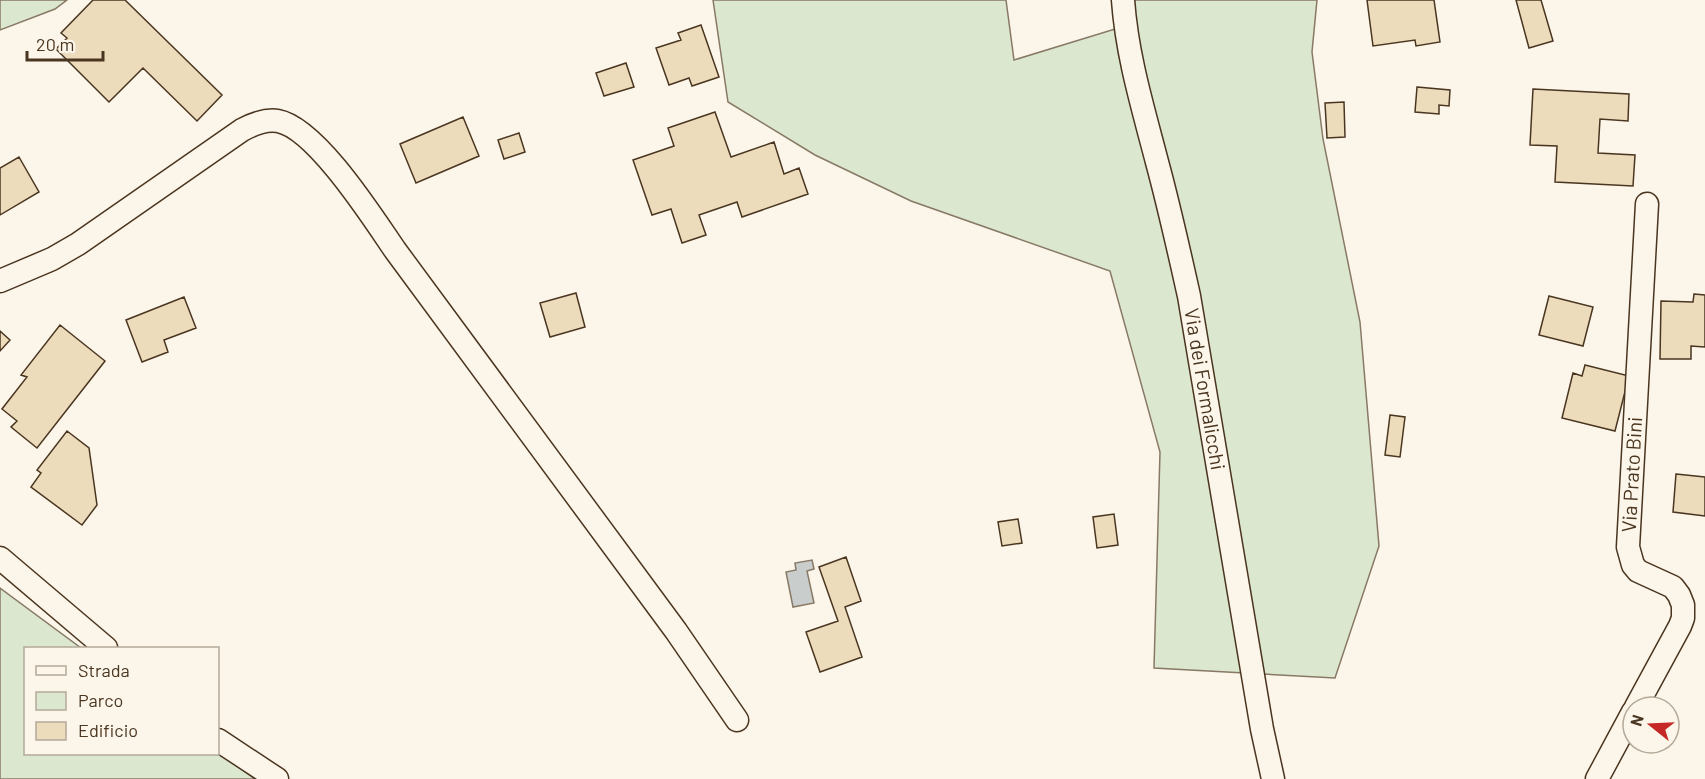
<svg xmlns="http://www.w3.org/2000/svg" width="1705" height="779" viewBox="0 0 1705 779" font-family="Barlow,sans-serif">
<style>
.green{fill:#dce7d0;stroke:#887966;stroke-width:1.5}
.water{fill:#c9cecd;stroke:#887966;stroke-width:1.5}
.building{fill:#ecdcbc;stroke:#4a3520;stroke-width:1.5}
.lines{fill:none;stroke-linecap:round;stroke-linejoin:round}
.minor-casing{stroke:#4a3520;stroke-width:25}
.minor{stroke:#fbf6e9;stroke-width:22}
.labels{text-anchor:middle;stroke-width:4.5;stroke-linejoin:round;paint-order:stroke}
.street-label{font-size:20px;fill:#4a3520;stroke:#fbf6e9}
</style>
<rect width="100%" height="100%" fill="#fbf6e9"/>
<path class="green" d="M0,0H67L55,9L0,30Z
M713,0H1006L1014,60L1125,26L1123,0H1317L1312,52L1323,139L1360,322L1379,546L1335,678L1154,668L1160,452L1110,271L911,201L815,155L728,102Z
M0,588L81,648H26V754H218V751L255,779H0Z"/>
<path class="water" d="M812,560L814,569L807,571L814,603L793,607L786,572L796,570L795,563Z"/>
<path class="building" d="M93,0H125L222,95L197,121L143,68L109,102L56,49L67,38L61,33Z
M1367,0H1434L1440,42L1416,46L1415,40L1373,46Z
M1516,0H1541L1553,41L1529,48Z
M701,25L719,77L692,86L689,78L669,85L656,48L681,40L678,33Z
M626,63L634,87L604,96L596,73Z
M1417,87L1450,90L1449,106L1439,105V114L1415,112Z
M1533,89L1629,94L1628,121L1600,119L1598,153L1635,155L1633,186L1555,182L1557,146L1530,145Z
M1344,102L1345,137L1327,138L1325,103Z
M715,112L731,157L774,142L784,174L799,168L808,194L742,217L737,202L699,215L706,235L682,243L671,209L652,215L633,160L674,146L668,128Z
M463,117L479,156L416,183L400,144Z
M519,133L525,152L504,159L498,140Z
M19,157L39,192L0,215V168Z
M576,293L585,327L550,337L540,303Z
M1694,294L1705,295V347L1691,346V359H1660L1661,301L1693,302Z
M1549,296L1593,307L1583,346L1539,335Z
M184,297L196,328L164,340L168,352L142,362L126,320Z
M60,325L105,361L37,448L11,427L17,421L2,409L27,377L21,375Z
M0,331L10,340L0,351Z
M1585,365L1629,376L1615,431L1562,418L1573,373L1582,376Z
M1390,415L1405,417L1400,457L1385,455Z
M67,431L89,448L97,505L82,525L31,487L41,473L37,470Z
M1676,474L1705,477V516L1673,512Z
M1114,514L1118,545L1097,548L1093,517Z
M1018,519L1022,543L1002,546L998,522Z
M846,557L861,601L845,607L862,657L820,672L806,632L838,621L819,567Z"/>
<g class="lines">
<defs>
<g id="minor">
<path id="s1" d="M1123,0C1127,56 1143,108 1157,162C1169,206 1179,251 1189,296L1262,729L1273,779"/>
<path d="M0,281L52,259L78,244L242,130C253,124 266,119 278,121C316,128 373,218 395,250L676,631L737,720"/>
<path d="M0,558L106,648"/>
<path id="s2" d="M1636,707L1680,626L1683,618V605L1679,595L1673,587L1638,571L1633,565L1628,547L1647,204"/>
<path d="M218,740L277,779"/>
<path d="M1597,779L1633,712"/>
</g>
</defs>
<use href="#minor" class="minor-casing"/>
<use href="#minor" class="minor"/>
</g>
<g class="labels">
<g class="street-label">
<text dy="7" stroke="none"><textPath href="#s1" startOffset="398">Via dei Formalicchi</textPath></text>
<text dy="7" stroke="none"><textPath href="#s2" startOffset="272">Via Prato Bini</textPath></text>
</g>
</g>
<rect x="24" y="647" width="195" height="108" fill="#fbf6e9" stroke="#b4a999" stroke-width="1.5"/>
<rect x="36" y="666" width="30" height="9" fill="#fbf6e9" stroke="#b4a999" stroke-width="1.5"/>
<text x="78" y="677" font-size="18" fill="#4a3520">Strada</text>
<rect x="36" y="692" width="30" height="18" fill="#dce7d0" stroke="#b4a999" stroke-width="1.5"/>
<text x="78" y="707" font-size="18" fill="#4a3520">Parco</text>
<rect x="36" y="722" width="30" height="18" fill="#ecdcbc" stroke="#b4a999" stroke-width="1.5"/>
<text x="78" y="737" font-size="18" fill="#4a3520">Edificio</text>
<g transform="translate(1651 725) rotate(288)"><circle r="28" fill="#fbf6e9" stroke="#b4a999" stroke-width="1.5"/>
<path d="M0-4.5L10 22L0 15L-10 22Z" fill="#c62828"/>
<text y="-9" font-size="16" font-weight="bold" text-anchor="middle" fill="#4a3520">N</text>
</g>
<path d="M27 51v9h76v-9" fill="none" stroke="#4a3520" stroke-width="3"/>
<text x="36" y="51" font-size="18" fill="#4a3520" stroke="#fbf6e9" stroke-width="4.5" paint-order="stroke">20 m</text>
</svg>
